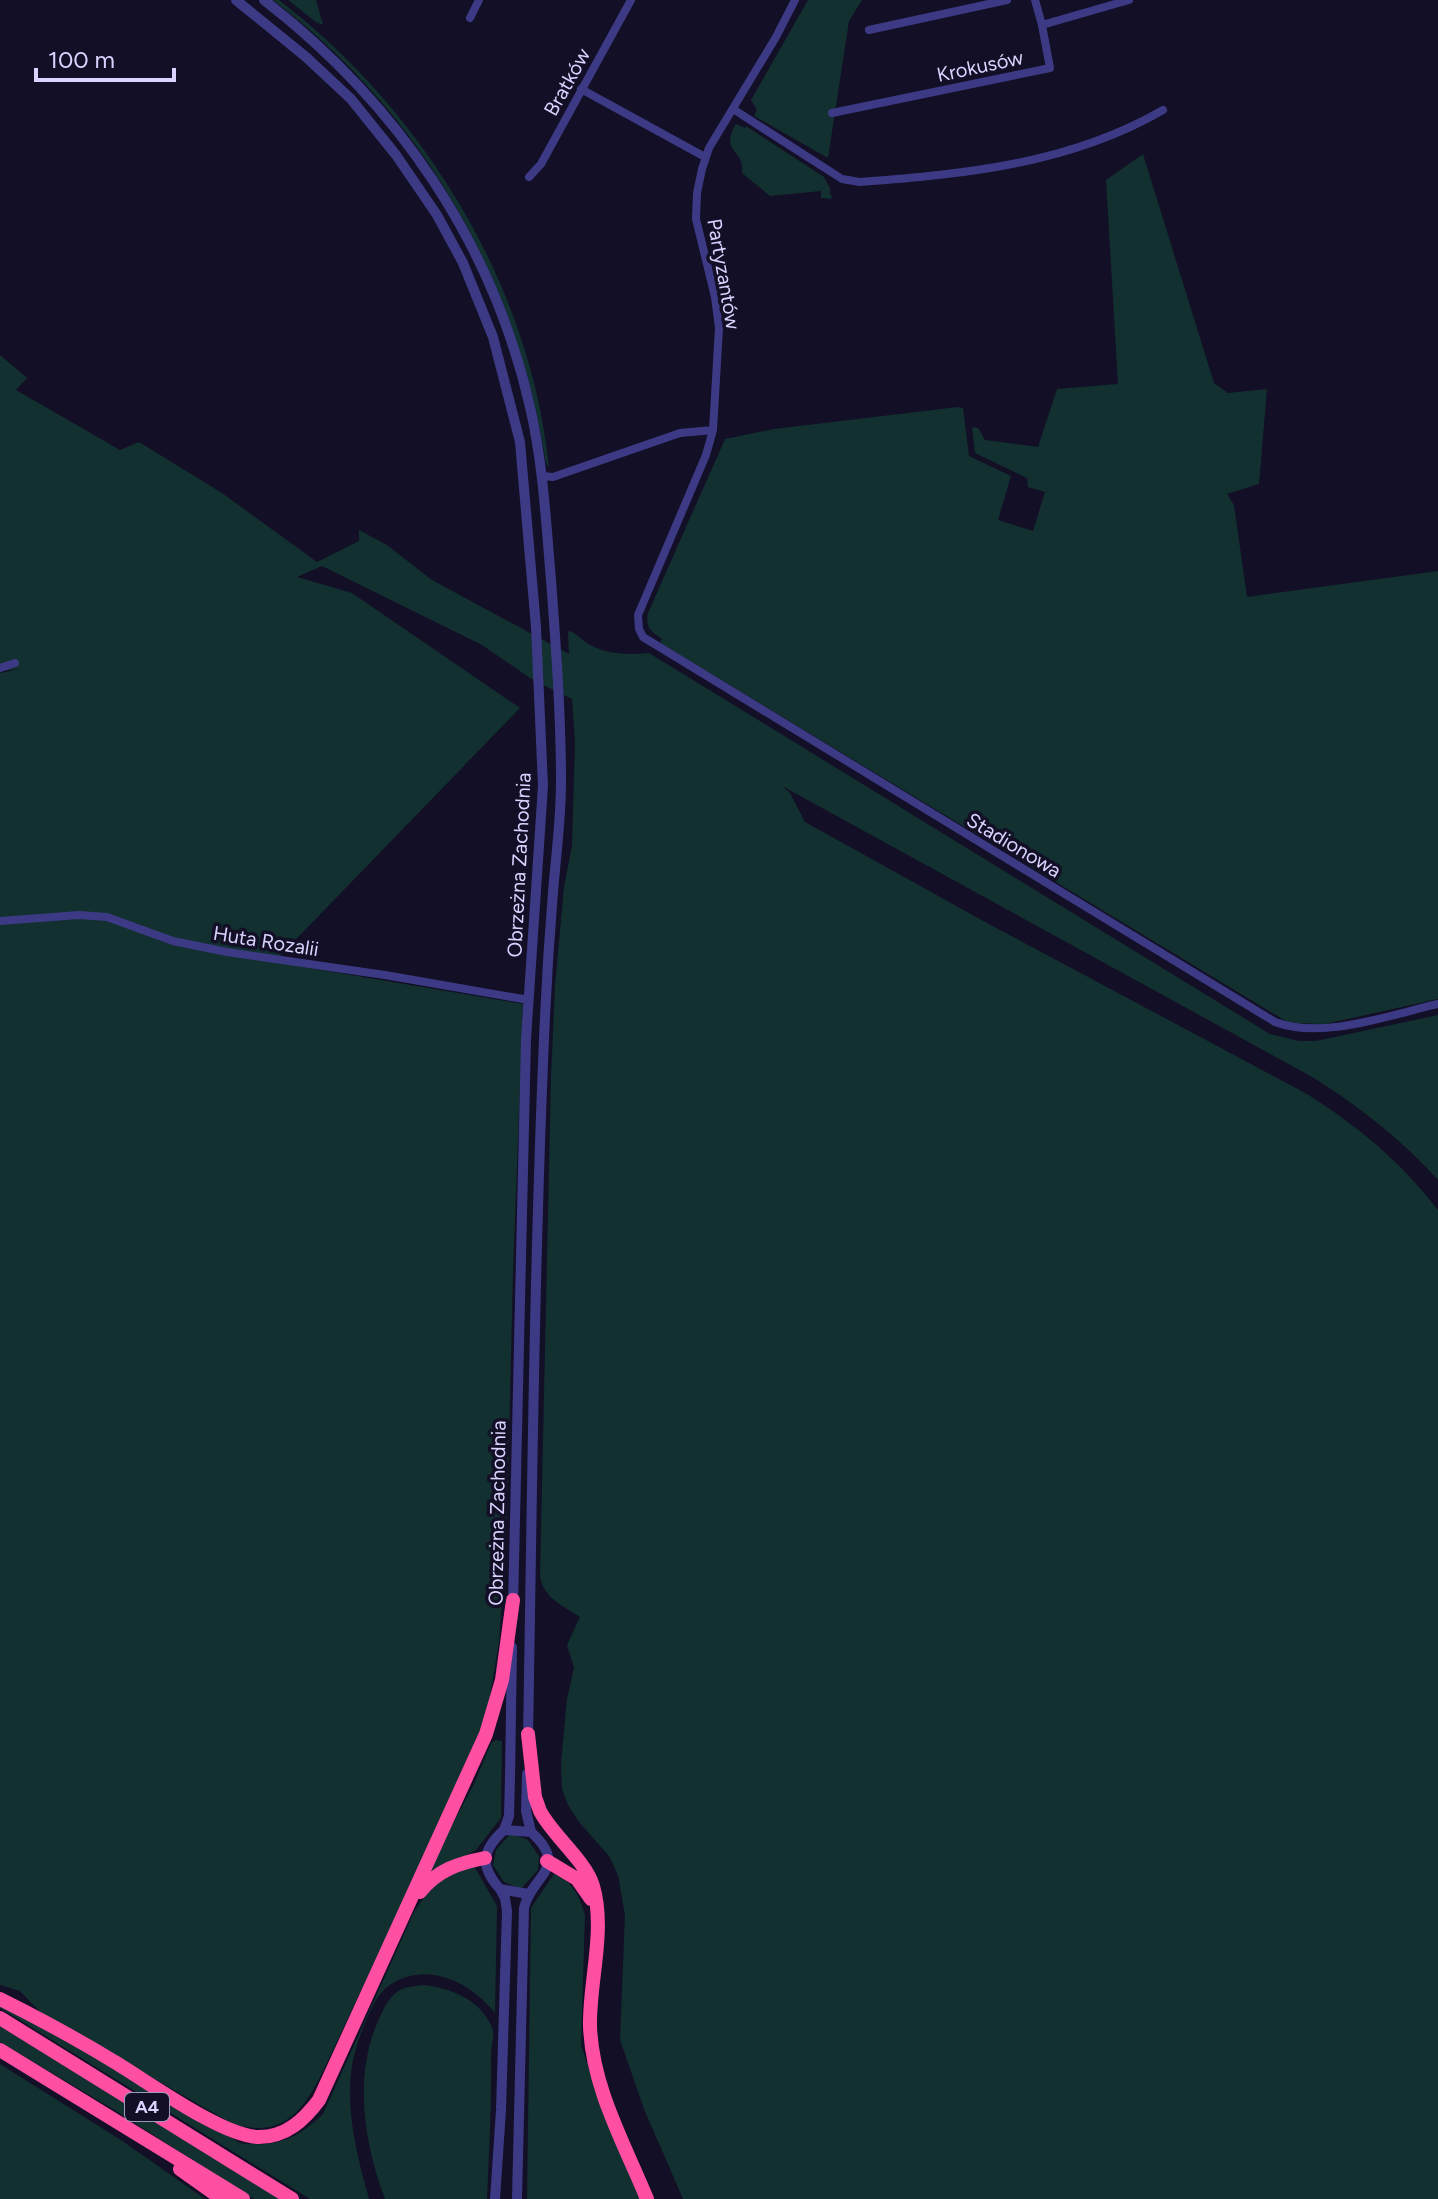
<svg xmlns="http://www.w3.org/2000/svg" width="1438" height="2199" viewBox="0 0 1438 2199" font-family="Figtree,sans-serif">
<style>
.green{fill:#12302f}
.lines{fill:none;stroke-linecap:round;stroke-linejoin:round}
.minor{stroke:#3d3a85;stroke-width:8}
.tertiary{stroke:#3d3a85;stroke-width:10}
.motorway{stroke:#ff4fa3;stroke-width:14}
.labels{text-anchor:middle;stroke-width:7;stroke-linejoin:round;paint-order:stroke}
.shield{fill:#130f26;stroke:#9e99be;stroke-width:2}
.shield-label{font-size:18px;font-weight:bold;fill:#d9d4ff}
.street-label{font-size:20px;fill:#d9d4ff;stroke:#130f26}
</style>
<rect width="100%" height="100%" fill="#130f26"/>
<path class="green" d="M273,0H279C423,110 531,286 549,468L546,463C517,278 423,114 273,0Z
M288,0H316L323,25L316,22Z
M808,0H862L849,21L828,158L754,116L757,110L751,100Z
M736,124L745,128L746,126L824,177L830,188V195H832L831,199L821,198V191L770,196L742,173C745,148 719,153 736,124Z
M1143,154L1214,383L1228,393L1267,389L1259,484L1227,494L1234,505L1247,597L1438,571V999L1325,1024L1289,1023L660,643L662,639C651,632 645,627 648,613L725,439L774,429L958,407L963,408L969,456L1011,476L998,520L1033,531L1045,492L1028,487L1027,478L975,453L972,427L978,428L985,440L1038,447L1057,389L1118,384L1106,180Z
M0,355L27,378L16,390L120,450L139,442L222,493L317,562L359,541V530L387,545L432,580L569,654L568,631C577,633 578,637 584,641C603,655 627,655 649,653L1270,1034L1299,1041H1316L1438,1015V1180C1401,1139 1361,1108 1314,1078L782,786L790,793L805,822L987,923L1307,1094C1358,1126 1401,1162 1438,1210V2199H683L644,2109L620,2040L625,1915L618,1875L609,1856L579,1822L568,1805L562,1789L561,1763L567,1699L574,1668L567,1645L580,1617C563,1606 544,1598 540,1577L551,1077L555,986L564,887L572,846L575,742L572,699L533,680L482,645L322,566L297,577L352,593L520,708L274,962L523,1004L513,1273L507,1525L499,1642L487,1714L416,1875L322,2073C302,2114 281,2138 233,2124L43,2015L20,1991L0,1985V673L20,669L0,671Z
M496,1740L502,1741L501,1818L476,1850L423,1879L474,1784L491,1743Z
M510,1834L527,1839L539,1856L538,1870L521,1889L504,1882L493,1865L496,1850Z
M474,1866L497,1906L495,2013C470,1981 424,1959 387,1987C372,1998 355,2046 352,2065C345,2110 357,2156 369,2199H310L0,2008V2005L107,2064L240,2143C275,2148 297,2139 323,2114L414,1912C432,1884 443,1876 474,1866Z
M554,1874C573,1881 580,1897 585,1915L581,2045L603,2111L641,2199H527L531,1908Z
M424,1985C451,1989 478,1998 491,2025C496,2033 491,2045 491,2055C492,2103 489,2151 487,2199H385C364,2144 353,2075 379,2019C384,2008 389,1996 400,1990C408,1986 416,1986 424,1985Z
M0,2026L280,2199H254L116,2111L0,2042Z
M0,2064L121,2140L205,2199H0Z"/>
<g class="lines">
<path class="minor" d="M795,0L776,37L709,148L702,169L697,193L696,219L715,297L719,328L713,430L706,455L638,615L639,629L643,637L1275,1022C1323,1040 1389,1015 1438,1004
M1035,0L1042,25
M470,18L479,0
M869,30L1007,0
M581,89L705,157
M733,109L842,179L860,182C965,174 1070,164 1163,110
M832,113L1050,68L1042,25L1129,0
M529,177L541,164L631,0
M542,476L553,477L680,433L713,430
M0,668L15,663
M0,921L79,915L107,917L173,941L227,952L385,975L529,1000"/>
<path class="tertiary" d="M236,0L306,57L351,99L396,155L437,215L463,263L493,337L520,442L536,627L543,786L526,1039L513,1607
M264,0C397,103 492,241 530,407C543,463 546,522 551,580C556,647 561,715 561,782C561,819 556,856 553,892C549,941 546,990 544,1039C534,1272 532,1505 528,1738
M527,1774L526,1811L531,1832
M504,1830L509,1816L510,1777L512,1647
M495,2199L501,2110L507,1911L505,1898L500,1889
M517,2199L524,1908C530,1877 571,1868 531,1832L504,1830C482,1850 479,1866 500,1889L528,1894"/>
<path class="motorway" d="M528,1734L535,1797L540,1811C553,1836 585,1860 593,1886C606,1930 589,1982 590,2026C592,2087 624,2143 647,2199
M547,1861L577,1879L591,1899
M420,1892C437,1870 459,1863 485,1858
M0,1999C38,2018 77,2039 113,2061C147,2081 223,2137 259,2137C286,2137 304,2120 319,2100L486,1734L502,1680L513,1600
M0,2018L292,2199
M0,2050L243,2199
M180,2169L222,2199"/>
</g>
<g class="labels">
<rect class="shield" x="125" y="2093" width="44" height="28" rx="6"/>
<g class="shield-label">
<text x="147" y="2113">A4</text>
</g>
<g class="street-label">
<text transform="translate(980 66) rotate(-12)" y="7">Krokusów</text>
<text transform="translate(567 82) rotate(-61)" y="7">Bratków</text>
<text transform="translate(724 274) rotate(80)" y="7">Partyzantów</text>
<text transform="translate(1014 845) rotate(31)" y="7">Stadionowa</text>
<text transform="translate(519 865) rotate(-87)" y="7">Obrzeżna Zachodnia</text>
<text transform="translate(266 941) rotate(9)" y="7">Huta Rozalii</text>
<text transform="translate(497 1513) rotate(-89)" y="7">Obrzeżna Zachodnia</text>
</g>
</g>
<path d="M36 68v12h138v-12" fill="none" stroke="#d9d4ff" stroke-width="4"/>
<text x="48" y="68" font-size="24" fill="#d9d4ff" stroke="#130f26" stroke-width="6" paint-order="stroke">100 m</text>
</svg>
